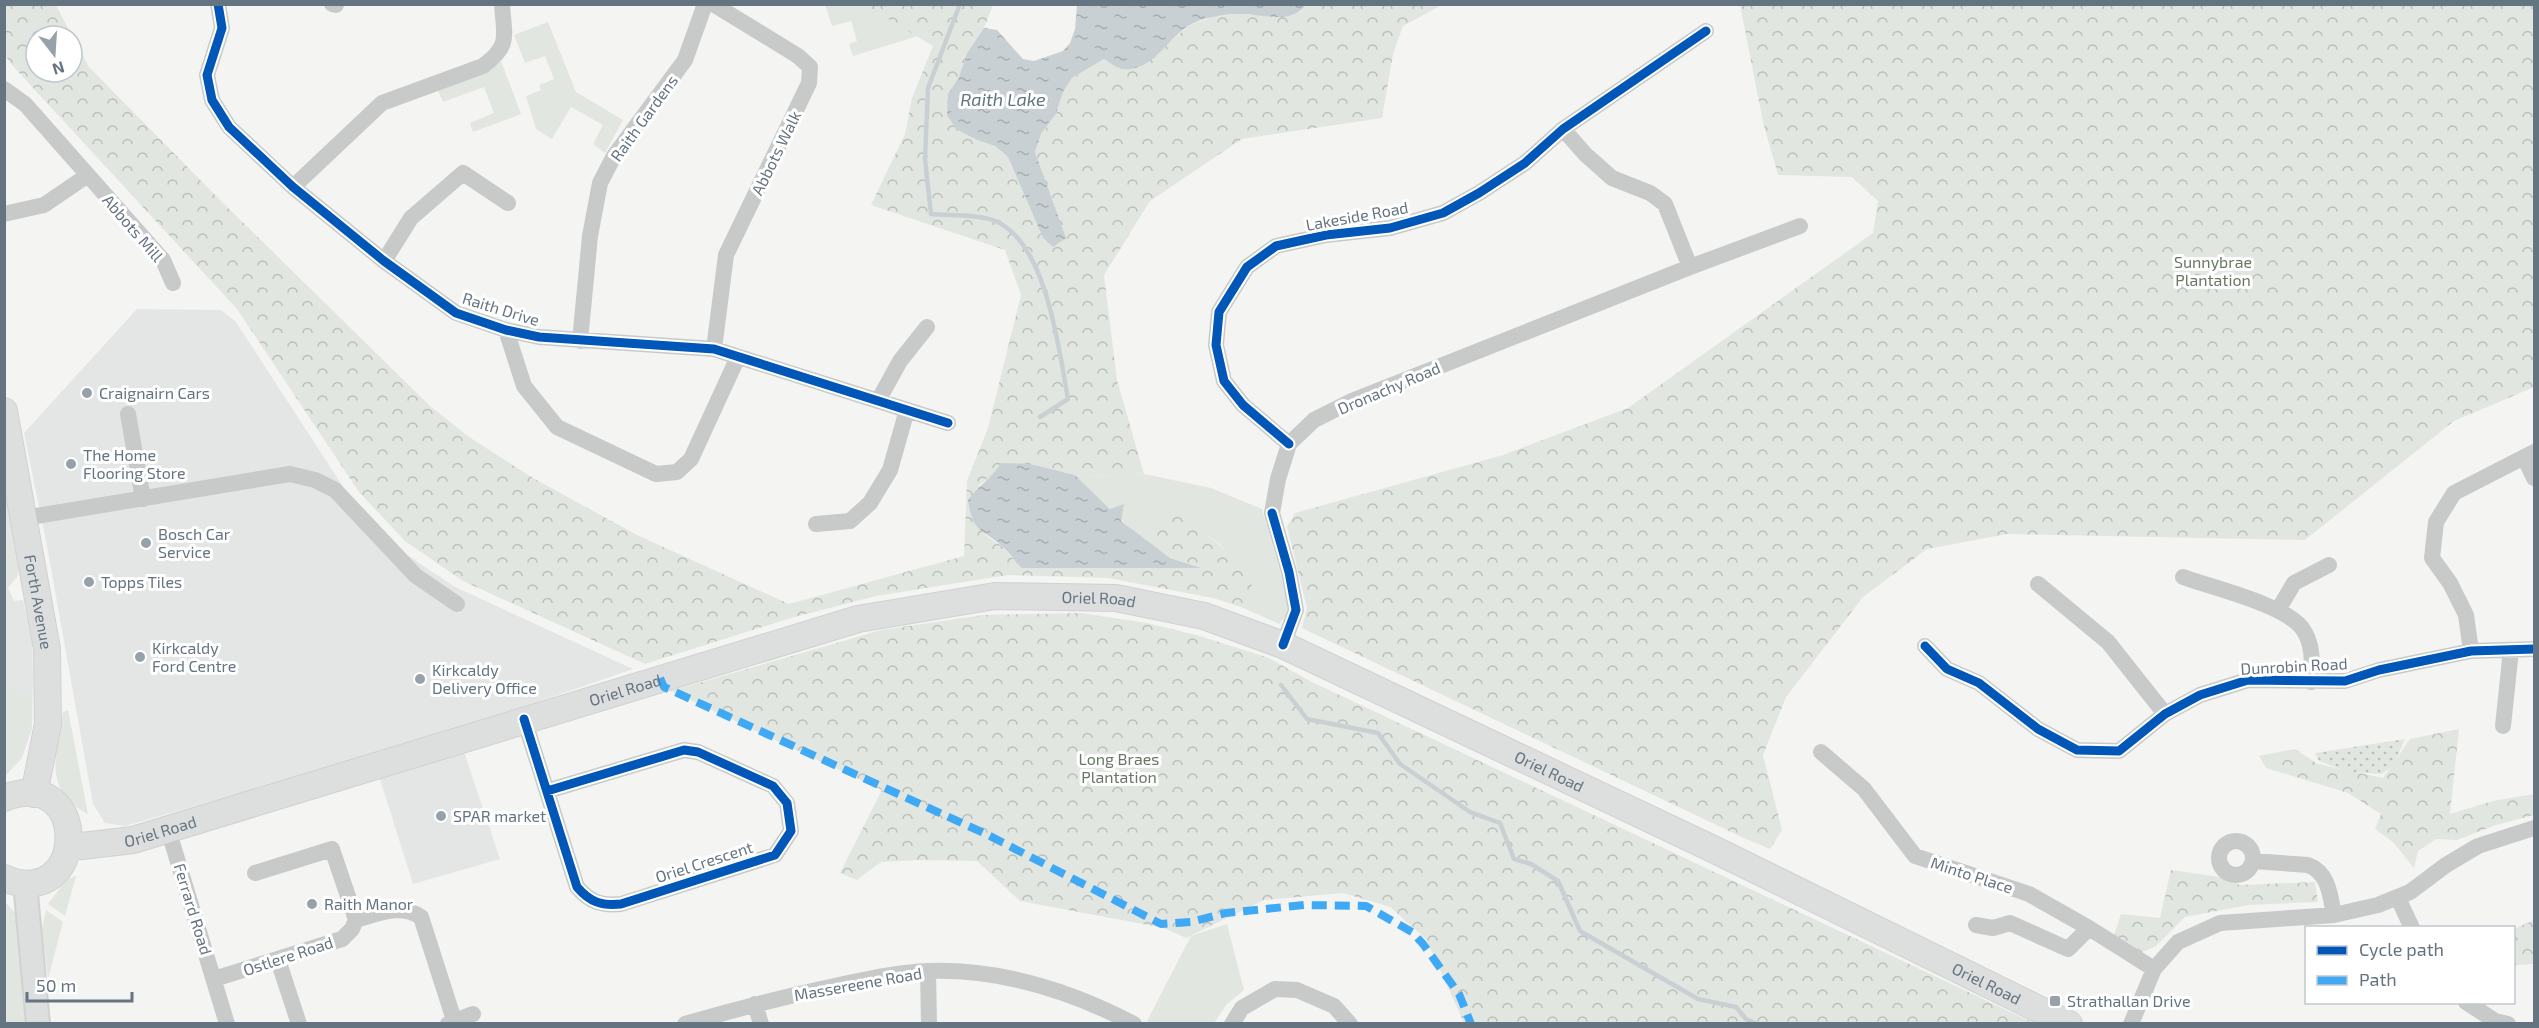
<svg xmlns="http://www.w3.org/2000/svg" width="2539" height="1028" viewBox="0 0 2539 1028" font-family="'Exo 2',sans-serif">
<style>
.built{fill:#e4e5e5}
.green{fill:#e2e6e0}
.forest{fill:url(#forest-crowns)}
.park{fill:url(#park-dots)}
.water{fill:url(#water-ripples)}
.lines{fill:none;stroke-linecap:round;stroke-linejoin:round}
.stream{stroke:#c9d0d3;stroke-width:4.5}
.secondary-casing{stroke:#d0d1d2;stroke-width:26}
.primary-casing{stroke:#d1d1d1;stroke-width:28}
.street{stroke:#c8caca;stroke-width:16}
.secondary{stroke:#dddede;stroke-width:22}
.primary{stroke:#dddede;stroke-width:26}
.quiet{stroke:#3fa9f5;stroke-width:8;stroke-dasharray:15 8;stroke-linecap:butt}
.cycleway-casing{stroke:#fff;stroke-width:13}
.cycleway{stroke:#0057b8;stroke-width:9}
.poi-dot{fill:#97a1a9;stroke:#fff;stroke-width:2}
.labels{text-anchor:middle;stroke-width:6;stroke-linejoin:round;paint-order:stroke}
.street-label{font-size:16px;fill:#657481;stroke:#fff}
.park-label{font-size:16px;fill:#687963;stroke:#fff}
.poi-label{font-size:16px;fill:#657481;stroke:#fff;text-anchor:start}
.water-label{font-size:18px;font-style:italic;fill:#60767f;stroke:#fff}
</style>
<defs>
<pattern id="forest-crowns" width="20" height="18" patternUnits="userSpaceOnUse" patternTransform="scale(1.5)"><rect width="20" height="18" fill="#e2e6e0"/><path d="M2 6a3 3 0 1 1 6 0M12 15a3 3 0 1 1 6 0" fill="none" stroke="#bbbfbb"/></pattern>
<pattern id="park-dots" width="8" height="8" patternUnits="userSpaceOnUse" patternTransform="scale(1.5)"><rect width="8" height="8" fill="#e2e6e0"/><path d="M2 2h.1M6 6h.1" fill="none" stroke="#bbbfbb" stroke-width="1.8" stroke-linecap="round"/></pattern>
<pattern id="water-ripples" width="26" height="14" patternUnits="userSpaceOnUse" patternTransform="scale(1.5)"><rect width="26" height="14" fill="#c9d0d3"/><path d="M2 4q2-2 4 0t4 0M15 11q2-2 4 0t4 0" fill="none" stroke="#a7adb1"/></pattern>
</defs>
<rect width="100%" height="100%" fill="#f4f4f2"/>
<path class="built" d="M137,309L221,310L236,322L351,499L397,548L455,587L633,669L468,726L364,757L125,826L105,823L93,804L47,546L24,433Z
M4,488L19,570L17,577L8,588L14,601L23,600L32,641L33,678L32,729L22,758L5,776Z
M464,752L500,859L413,884L380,779Z"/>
<path class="green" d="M825,5H865L918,36L853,56L849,44L857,41L851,21L832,26Z
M548,22L576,92L623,120L605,153L593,144L603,125L571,107L552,139L536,129L526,96L541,90L539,85L554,79L545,56L525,63L514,35Z
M501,61L521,114L473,132L470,123L494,113L484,87L443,102L438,91L486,72Z
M1144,474L1211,488L1262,509L1291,610L1279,624L1241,607L1254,590L1221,545L1170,510L1137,535L1075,475L1123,476Z
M5,534L10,535L17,573L8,585L5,579Z
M11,686L17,694H31C31,730 29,747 5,775V688Z
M68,710L88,814C42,791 56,752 63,712Z
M76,876L65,916L48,904L67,879Z
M4,901L18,916L26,1023H5Z
M46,910L63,922L48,979L42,929Z
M1227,924L1244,990L1226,1005L1214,1023L1151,1024L1147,1021L1191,936Z"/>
<path class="forest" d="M4,5H56L72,36H36V72H72V36L89,67L220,200L430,406L469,437L533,478L637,535L789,604L964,556L967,481L988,428L1021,295L1005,250L871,205L905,134L912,98L933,46L865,5H993L984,28L967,53L959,77L948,94L977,140L995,146L1008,157L1043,238L1053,247L1054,206L1035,152L1041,134L1056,114L1063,92L1072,78L1104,59L1124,69L1157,54L1188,26L1215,16L1242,14L1288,16L1301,12L1306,5H1442L1403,26L1393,54L1382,118L1242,139L1150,201L1104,275L1117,380L1144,474L1123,476L1075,475L1031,464L995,473L979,485L985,535L1003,547L1012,558L1198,567L1170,558L1137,535L1170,510C1202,532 1239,552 1254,590L1241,607L1213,598L1108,578L1008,575L876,596L791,618L645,664L463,581L405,541L359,492L237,309L11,64L5,55Z
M1740,5H2534V387L2454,421L2305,540L2007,534L1927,549L1863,597L1786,697L1763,755L1782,830L1770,849L1746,839L1302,628L1307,608L1287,527L1295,513L1503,455L1628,408L1873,233L1878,201L1852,177L1778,175L1763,122Z
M1081,613L1147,623L1200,636L1269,658L1310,681L2034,1023H1464L1426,939L1390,907L1343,893L1264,900L1186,938L1164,928L1020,901L977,861L918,860L881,862L857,880L840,873L882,790L671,691L881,630L983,615Z
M2459,729L2450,814L2493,801L2534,794V815L2496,825L2457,840L2436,839L2418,851L2414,868L2394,843L2375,829L2381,814L2348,793L2266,768L2259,756L2295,749L2318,764L2383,778L2410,739Z
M2171,870L2220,877L2240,885L2315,882L2318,902L2248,905L2185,917L2156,946L2142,952L2114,935L2121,914L2160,918Z
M2534,920V964L2514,965V929Z"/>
<path class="park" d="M2405,739L2393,766L2382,774L2349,772L2319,761L2315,753Z"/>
<path class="water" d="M1077,5H1306C1291,25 1263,14 1241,14C1224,14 1203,17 1188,26C1168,39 1151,72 1124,69C1118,69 1109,62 1104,59L1072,78L1063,92L1056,114L1041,134L1035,152L1066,238L1053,247L1043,238L1008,157L995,146L977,140L956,129L947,115L948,94L959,77L967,53L984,28L997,30L1023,59L1034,61L1063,51L1070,43L1075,29Z
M1001,463L1031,464L1075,475L1110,509L1124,504L1121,521L1170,558L1201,568H1022C1015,562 1010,553 1003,547C981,527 973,534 968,500C978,486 992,478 1001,463Z"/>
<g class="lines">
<path class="stream" d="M960,4L928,88L925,159L931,214C949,216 979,214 995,221C1047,242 1059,351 1068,399L1040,417
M1281,685L1307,719L1378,733L1400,764L1470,812L1500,823L1514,859L1531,864L1558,881L1580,931L1698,999L1736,1007L1746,1019L1757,1024"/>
<defs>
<path id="secondary" d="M25,883L38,1024"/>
<g id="primary">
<path id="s1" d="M4,411L47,649L48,724L34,794"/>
<path d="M4,798C93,764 87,914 4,878"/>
<path id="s2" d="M70,845L82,846L133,840L858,619L995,596L1116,598L1204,616L1283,645L1715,850L2069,1024"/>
</g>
</defs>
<use href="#secondary" class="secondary-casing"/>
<use href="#primary" class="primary-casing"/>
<path class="street" d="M218,4L222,28L207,75L212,100L229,127L293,187L384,261L456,313L506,330L539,337L714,349L948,423
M332,4L336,5
M713,4L798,56L810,67L809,83L726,255L714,349
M4,89L25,104L163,260L173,283
M1563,129L1585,154L1612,178L1650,193L1665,204L1690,267
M293,187L382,103L483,66C511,45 504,37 502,4
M4,214L44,205L88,175
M384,261L411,218L463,173L508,203
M506,330L524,386L557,427L656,474L677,472L691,459L738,357
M580,341L590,236L600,183L614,156L685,60L705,4
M878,401L900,361L927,327
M128,414L143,499
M1289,444L1243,405L1224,381L1216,345L1219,312L1247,267L1276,246L1326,235L1390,228L1443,213L1479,193L1525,163L1563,129L1706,31
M2524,457L2534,478
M24,518L290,474L315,480L335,490L416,576L457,604
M816,524L850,521L870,503L890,470L907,410
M2183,577C2213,588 2283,604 2302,628C2314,644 2312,664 2311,682
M2038,584L2108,642L2165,714
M2278,610L2294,583L2329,565
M1283,645L1296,610L1289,572L1272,513L1278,479L1289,444L1314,420L1352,401L1690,267L1800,226
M1925,646L1947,669L1979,683L2038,729L2077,750L2119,751L2165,714L2200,695L2248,680L2345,681L2379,670L2471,651L2534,649
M2471,651L2466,615L2450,583L2432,558L2436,522L2454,493L2534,452
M524,719L577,887C590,902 601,906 621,904L775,855L791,831L787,803L773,786L698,752L684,750L547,791
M2503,726L2511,650
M1821,752L1864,789L1915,856L2029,894L2089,928L2154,969
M168,829L227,1024
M2219 858a17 17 0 1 1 34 0a17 17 0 1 1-34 0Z
M2253,861L2308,865C2329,873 2330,895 2334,915
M255,873L332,849L356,920
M2398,898L2412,928
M1976,925L1993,928L2010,923L2068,949L2089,928
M278,960L299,1024
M928,971L929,1024
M214,979L342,939L352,929L356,920C378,914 400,903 421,917L454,1020
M2466,1002L2495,1021L2508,1024
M755,1004L761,1024
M448,1024L473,1014
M685,1024C736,1009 787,996 839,985C868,979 899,972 929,971C1000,969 1071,991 1134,1024
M1232,1024L1242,1008L1275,989L1297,990L1334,1006L1350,1024
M2131,1024L2154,969L2178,942L2220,923L2334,915L2378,905L2410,892L2446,865L2478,846L2534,828"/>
<use href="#secondary" class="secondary"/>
<use href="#primary" class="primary"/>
<path class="quiet" d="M660,678L664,687L988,835L1161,924L1191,922L1226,913L1304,905L1366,906L1412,932L1423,944L1459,994L1471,1024"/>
<defs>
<path id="cycleway" d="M218,4L222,28L207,75L212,100L229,127L293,187L384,261L456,313L506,330L539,337L714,349L948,423
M1289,444L1243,405L1224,381L1216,345L1219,312L1247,267L1276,246L1326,235L1390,228L1443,213L1479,193L1525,163L1563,129L1706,31
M1272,513L1289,572L1296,610L1283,645
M1925,646L1947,669L1979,683L2038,729L2077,750L2119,751L2165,714L2200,695L2248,680L2345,681L2379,670L2471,651L2534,649
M524,719L577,887C590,902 601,906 621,904L775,855L791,831L787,803L773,786L698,752L684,750L547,791"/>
</defs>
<use href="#cycleway" class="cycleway-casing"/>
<use href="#cycleway" class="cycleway"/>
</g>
<g class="poi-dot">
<circle cx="87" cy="393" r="6"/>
<circle cx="71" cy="464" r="6"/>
<circle cx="146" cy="543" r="6"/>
<circle cx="89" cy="582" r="6"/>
<circle cx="140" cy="657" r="6"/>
<circle cx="420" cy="679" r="6"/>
<circle cx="441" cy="816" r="6"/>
<circle cx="312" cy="904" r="6"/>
<rect x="2049" y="995" width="12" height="12" rx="3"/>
</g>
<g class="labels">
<g class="street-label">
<text transform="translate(644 118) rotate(-54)" y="6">Raith Gardens</text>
<text transform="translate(776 153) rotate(-64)" y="6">Abbots Walk</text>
<text transform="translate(1357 216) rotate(-10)" y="6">Lakeside Road</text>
<text transform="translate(133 228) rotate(49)" y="6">Abbots Mill</text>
<text transform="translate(501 309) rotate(17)" y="6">Raith Drive</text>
<text transform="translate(1389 388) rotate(-23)" y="6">Dronachy Road</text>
<text dy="6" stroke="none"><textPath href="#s2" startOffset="1064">Oriel Road</textPath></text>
<text dy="6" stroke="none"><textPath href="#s1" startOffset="194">Forth Avenue</textPath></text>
<text transform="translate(2294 666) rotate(-3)" y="6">Dunrobin Road</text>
<text dy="6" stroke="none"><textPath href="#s2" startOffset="578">Oriel Road</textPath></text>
<text dy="6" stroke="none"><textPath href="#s2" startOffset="1550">Oriel Road</textPath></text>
<text dy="6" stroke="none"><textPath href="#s2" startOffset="92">Oriel Road</textPath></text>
<text transform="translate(704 862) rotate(-18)" y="6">Oriel Crescent</text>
<text transform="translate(1972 875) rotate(18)" y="6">Minto Place</text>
<text transform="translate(193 909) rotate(73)" y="6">Ferrard Road</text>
<text transform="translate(288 956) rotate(-18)" y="6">Ostlere Road</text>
<text dy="6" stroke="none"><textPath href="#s2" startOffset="2036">Oriel Road</textPath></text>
<text transform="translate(858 984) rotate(-10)" y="6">Massereene Road</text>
</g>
<g class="park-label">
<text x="2213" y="268">Sunnybrae<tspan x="2213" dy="18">Plantation</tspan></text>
<text x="1119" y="765">Long Braes<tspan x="1119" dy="18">Plantation</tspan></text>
</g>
<g class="poi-label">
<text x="99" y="399">Craignairn Cars</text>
<text x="83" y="461">The Home<tspan x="83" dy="18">Flooring Store</tspan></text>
<text x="158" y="540">Bosch Car<tspan x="158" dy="18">Service</tspan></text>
<text x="101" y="588">Topps Tiles</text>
<text x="152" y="654">Kirkcaldy<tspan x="152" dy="18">Ford Centre</tspan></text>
<text x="432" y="676">Kirkcaldy<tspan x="432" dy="18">Delivery Office</tspan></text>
<text x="453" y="822">SPAR market</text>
<text x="324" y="910">Raith Manor</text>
<text x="2067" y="1007">Strathallan Drive</text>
</g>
<g class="water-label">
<text x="1003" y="106">Raith Lake</text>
</g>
</g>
<rect width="2539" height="1028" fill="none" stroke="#657481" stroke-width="12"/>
<rect x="2305" y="926" width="210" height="78" fill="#ffffff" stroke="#c1c7cd" stroke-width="1.5"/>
<rect x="2317" y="946" width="30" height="9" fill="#0057b8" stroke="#c1c7cd" stroke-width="1.5"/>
<text x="2359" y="956" font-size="18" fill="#657481">Cycle path</text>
<rect x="2317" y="976" width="30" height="9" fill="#3fa9f5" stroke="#c1c7cd" stroke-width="1.5"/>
<text x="2359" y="986" font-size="18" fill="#657481">Path</text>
<g transform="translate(54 54) rotate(163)"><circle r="28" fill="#ffffff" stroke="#c1c7cd" stroke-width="1.5"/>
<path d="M0-4.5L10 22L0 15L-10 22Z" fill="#97a1a9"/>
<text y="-9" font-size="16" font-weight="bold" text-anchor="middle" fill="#657481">N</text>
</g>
<path d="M27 992v9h105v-9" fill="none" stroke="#657481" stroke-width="3"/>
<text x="36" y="992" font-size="18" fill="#657481" stroke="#ffffff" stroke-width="4.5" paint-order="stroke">50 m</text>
</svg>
